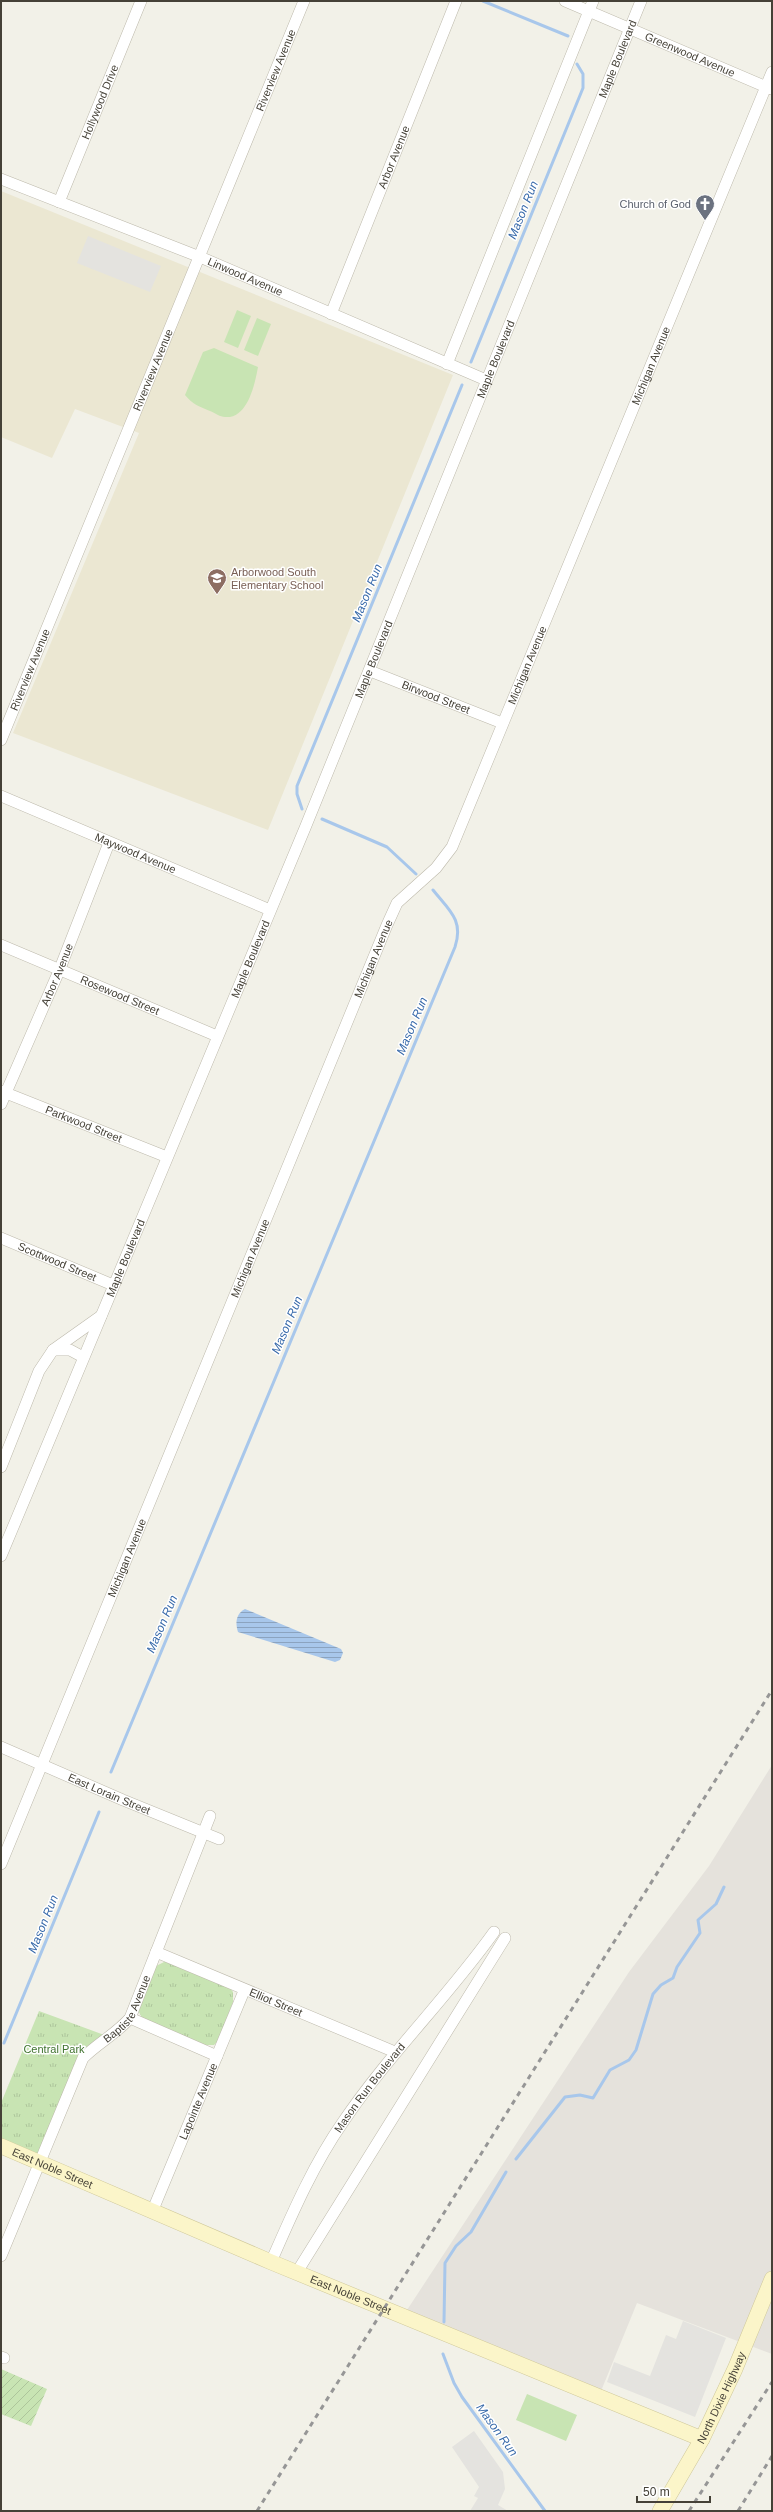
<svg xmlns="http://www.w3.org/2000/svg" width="773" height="2512" viewBox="0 0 773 2512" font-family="Helvetica,sans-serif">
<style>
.industrial{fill:#e5e2dc}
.education{fill:#ebe7d2}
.grass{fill:#c8e4b3}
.park{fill:url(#park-tufts)}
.garden{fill:url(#garden-furrows)}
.parking{fill:#e4e3df}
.water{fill:url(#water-rules)}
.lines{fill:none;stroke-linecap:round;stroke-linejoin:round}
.stream{stroke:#a8c7eb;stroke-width:3}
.street-casing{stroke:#bdb9ab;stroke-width:12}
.secondary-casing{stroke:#cfc89a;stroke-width:16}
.street{stroke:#fff;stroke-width:11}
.secondary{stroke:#fbf5c9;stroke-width:15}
.rail{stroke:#969696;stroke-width:3;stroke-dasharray:5 5;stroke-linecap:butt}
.labels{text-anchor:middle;stroke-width:3;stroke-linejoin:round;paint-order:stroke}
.street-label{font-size:11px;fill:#454137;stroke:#fff}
.worship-label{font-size:11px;fill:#5b616d;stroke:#fff;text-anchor:end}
.education-label{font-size:11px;fill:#785e54;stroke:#fff;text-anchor:start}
.park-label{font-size:11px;fill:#3f732e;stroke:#fff}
.water-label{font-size:12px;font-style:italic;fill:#386aaa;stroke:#fff}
</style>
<defs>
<pattern id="park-tufts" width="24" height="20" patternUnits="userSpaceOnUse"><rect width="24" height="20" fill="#c8e4b3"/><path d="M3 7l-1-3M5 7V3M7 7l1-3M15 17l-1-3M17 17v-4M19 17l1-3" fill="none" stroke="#adc59b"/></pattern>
<pattern id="garden-furrows" width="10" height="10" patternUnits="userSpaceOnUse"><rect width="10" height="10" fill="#c8e4b3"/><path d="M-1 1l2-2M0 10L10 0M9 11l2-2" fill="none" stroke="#adc59b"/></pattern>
<pattern id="water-rules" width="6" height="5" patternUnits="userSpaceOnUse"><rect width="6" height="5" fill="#a8c7eb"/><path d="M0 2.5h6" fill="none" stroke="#8ba3bf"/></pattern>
</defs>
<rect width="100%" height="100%" fill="#f2f1e8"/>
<path class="industrial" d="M772,1765V2354L637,2303L601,2391L407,2310L629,1972L709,1866Z"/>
<path class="education" d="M1,191L453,375L268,830L13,733L139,433L75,409L52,458L1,437Z"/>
<path class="grass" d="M237,310L251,316L238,348L224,342Z
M257,318L271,324L258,356L244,350Z
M214,348L258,367C255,383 248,419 225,417C220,417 215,413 210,411C200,407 192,404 185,395L203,352Z
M527,2394L577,2415L566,2441L516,2420Z"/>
<path class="park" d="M166,1961L230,1988L233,1992V2002L218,2041L214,2045H203L143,2020L138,2010L154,1967Z
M39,2011L107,2036L94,2046L38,2154L30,2156L1,2143V2103Z"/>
<path class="garden" d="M1,2369L47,2389L31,2426L1,2414Z"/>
<path class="parking" d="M88,236L161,266L150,292L77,263Z
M683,2321L726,2338L695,2417L607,2382L614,2362L650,2376L666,2335L676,2339Z
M474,2431L503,2472L505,2489L498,2505L508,2511H470L478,2498L474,2496L479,2487L452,2447Z"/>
<path class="water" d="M245,1609L341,1649L343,1653L340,1660L335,1662L238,1632C235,1622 236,1614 245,1609Z"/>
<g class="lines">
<path class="stream" d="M483,1L568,36
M471,362L583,88V74L577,64
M302,809L297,794V786L462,385
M322,819L387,847L416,874
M111,1772L455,947C464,920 449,910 433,890
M4,2043L99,1812
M516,2159L565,2097L580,2095L593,2098L610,2070L629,2060L636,2050L653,1994L661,1985L673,1978L677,1967L700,1933L698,1920L716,1904L724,1887
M444,2322L445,2263L456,2246L471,2232L506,2172
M443,2354L454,2383L462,2397L545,2511"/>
<defs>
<g id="street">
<path id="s1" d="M565,1L771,89"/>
<path id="s2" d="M1,179L200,257L486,380"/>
<path id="s3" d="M59,202L141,1"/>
<path id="s4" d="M331,314L456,1"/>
<path d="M447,364L593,1"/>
<path id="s5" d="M370,671L502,723"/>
<path id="s6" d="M1,740L304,1"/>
<path id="s7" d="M1,796L270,910"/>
<path id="s8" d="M1,945L217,1036"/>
<path id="s9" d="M1,1091L167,1157"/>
<path id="s10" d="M1,1104L59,971L109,843"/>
<path id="s11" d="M1,1238L113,1285"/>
<path d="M53,1350H70L83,1357"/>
<path d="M1,1467L39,1371L53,1350L101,1316"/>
<path id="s12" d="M1,1556L305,828L641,1"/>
<path id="s13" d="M1,1747L123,1800L219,1839"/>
<path id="s14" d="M1,1864L387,925L397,903L436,868L452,847L772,72"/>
<path id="s15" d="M156,1952L395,2052"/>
<path d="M130,2018L217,2056"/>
<path id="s16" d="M152,2212L244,1991"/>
<path id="s17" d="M1,2256L83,2058C98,2043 116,2034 130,2018L210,1816"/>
<path id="s18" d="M271,2262C292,2214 313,2165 343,2122C389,2054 447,1998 494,1932"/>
<path d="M297,2272L505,1938"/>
<path d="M1,2357L4,2358"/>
</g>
<g id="secondary">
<path id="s19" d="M1,2146L271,2262L702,2439"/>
<path id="s20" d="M660,2511L702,2439L735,2369L772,2279"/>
</g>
</defs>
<use href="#street" class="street-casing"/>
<use href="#secondary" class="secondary-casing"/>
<use href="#street" class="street"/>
<use href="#secondary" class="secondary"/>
<path class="rail" d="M257,2511L772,1690
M689,2511L772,2382
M738,2511L772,2456"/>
</g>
<defs>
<symbol id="church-pin" viewBox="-11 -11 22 30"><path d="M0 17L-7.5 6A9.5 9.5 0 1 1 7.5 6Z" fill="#6b7280" stroke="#fff"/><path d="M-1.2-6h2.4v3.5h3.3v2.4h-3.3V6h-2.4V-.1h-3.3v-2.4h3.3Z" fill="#fff"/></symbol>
<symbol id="school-pin" viewBox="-11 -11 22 30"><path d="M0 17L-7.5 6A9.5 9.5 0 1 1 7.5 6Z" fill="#8d6e63" stroke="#fff"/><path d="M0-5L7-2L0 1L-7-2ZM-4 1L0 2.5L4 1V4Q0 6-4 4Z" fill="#fff"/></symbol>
</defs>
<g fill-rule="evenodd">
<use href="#church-pin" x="694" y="193" width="22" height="30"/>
<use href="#school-pin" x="206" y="567" width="22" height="30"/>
</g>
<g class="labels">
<g class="street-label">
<text dy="4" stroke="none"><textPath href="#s1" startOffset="136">Greenwood Avenue</textPath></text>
<text dy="4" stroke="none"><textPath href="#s12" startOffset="1619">Maple Boulevard</textPath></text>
<text dy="4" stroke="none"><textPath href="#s6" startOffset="724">Riverview Avenue</textPath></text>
<text dy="4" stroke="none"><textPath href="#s3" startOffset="108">Hollywood Drive</textPath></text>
<text dy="4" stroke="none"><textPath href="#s4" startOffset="169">Arbor Avenue</textPath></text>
<text dy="4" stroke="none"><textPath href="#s2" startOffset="263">Linwood Avenue</textPath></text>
<text dy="4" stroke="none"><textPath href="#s12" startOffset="1295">Maple Boulevard</textPath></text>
<text dy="4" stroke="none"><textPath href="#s14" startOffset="1639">Michigan Avenue</textPath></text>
<text dy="4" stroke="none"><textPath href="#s6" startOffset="400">Riverview Avenue</textPath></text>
<text dy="4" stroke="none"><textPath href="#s12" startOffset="971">Maple Boulevard</textPath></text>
<text dy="4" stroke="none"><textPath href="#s14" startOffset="1315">Michigan Avenue</textPath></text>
<text dy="4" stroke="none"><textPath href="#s6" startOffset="76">Riverview Avenue</textPath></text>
<text dy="4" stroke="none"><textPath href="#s5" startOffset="71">Birwood Street</textPath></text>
<text dy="4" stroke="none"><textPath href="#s7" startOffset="146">Maywood Avenue</textPath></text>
<text dy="4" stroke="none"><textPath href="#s12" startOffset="647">Maple Boulevard</textPath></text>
<text dy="4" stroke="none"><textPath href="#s14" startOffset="979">Michigan Avenue</textPath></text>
<text dy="4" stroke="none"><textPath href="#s10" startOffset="141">Arbor Avenue</textPath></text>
<text dy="4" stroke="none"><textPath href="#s8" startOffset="129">Rosewood Street</textPath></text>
<text dy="4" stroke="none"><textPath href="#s9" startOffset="89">Parkwood Street</textPath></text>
<text dy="4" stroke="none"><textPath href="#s12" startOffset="323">Maple Boulevard</textPath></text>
<text dy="4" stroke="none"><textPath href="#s14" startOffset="655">Michigan Avenue</textPath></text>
<text dy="4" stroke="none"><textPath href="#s11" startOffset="61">Scottwood Street</textPath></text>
<text dy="4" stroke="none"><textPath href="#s14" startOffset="331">Michigan Avenue</textPath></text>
<text dy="4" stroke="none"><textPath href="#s13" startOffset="118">East Lorain Street</textPath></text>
<text dy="4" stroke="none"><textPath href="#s15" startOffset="130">Elliot Street</textPath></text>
<text dy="4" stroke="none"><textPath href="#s17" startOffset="282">Baptiste Avenue</textPath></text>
<text dy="4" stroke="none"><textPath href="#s18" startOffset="201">Mason Run Boulevard</textPath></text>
<text dy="4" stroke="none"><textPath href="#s16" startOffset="120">Lapointe Avenue</textPath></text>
<text dy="4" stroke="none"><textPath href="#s19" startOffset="56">East Noble Street</textPath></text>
<text dy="4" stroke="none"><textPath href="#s19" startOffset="380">East Noble Street</textPath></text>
<text dy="4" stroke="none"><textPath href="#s20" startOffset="129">North Dixie Highway</textPath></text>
</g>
<g class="worship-label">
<text x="691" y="208">Church of God</text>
</g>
<g class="education-label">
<text x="231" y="576">Arborwood South<tspan x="231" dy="13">Elementary School</tspan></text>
</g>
<g class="park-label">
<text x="54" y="2053">Central Park</text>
</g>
<g class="water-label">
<text transform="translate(523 210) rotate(-68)" y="4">Mason Run</text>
<text transform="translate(367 593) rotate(-68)" y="4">Mason Run</text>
<text transform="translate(412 1026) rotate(-67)" y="4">Mason Run</text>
<text transform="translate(287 1325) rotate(-67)" y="4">Mason Run</text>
<text transform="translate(162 1624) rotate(-67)" y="4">Mason Run</text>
<text transform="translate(43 1924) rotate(-68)" y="4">Mason Run</text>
<text transform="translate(497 2430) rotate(54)" y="4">Mason Run</text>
</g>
</g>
<rect width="773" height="2512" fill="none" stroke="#454137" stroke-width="4"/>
<path d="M637 2496v6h73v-6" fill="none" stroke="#454137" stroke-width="2"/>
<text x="643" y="2496" font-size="12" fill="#454137" stroke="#ffffff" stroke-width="3" paint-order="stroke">50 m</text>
</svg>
